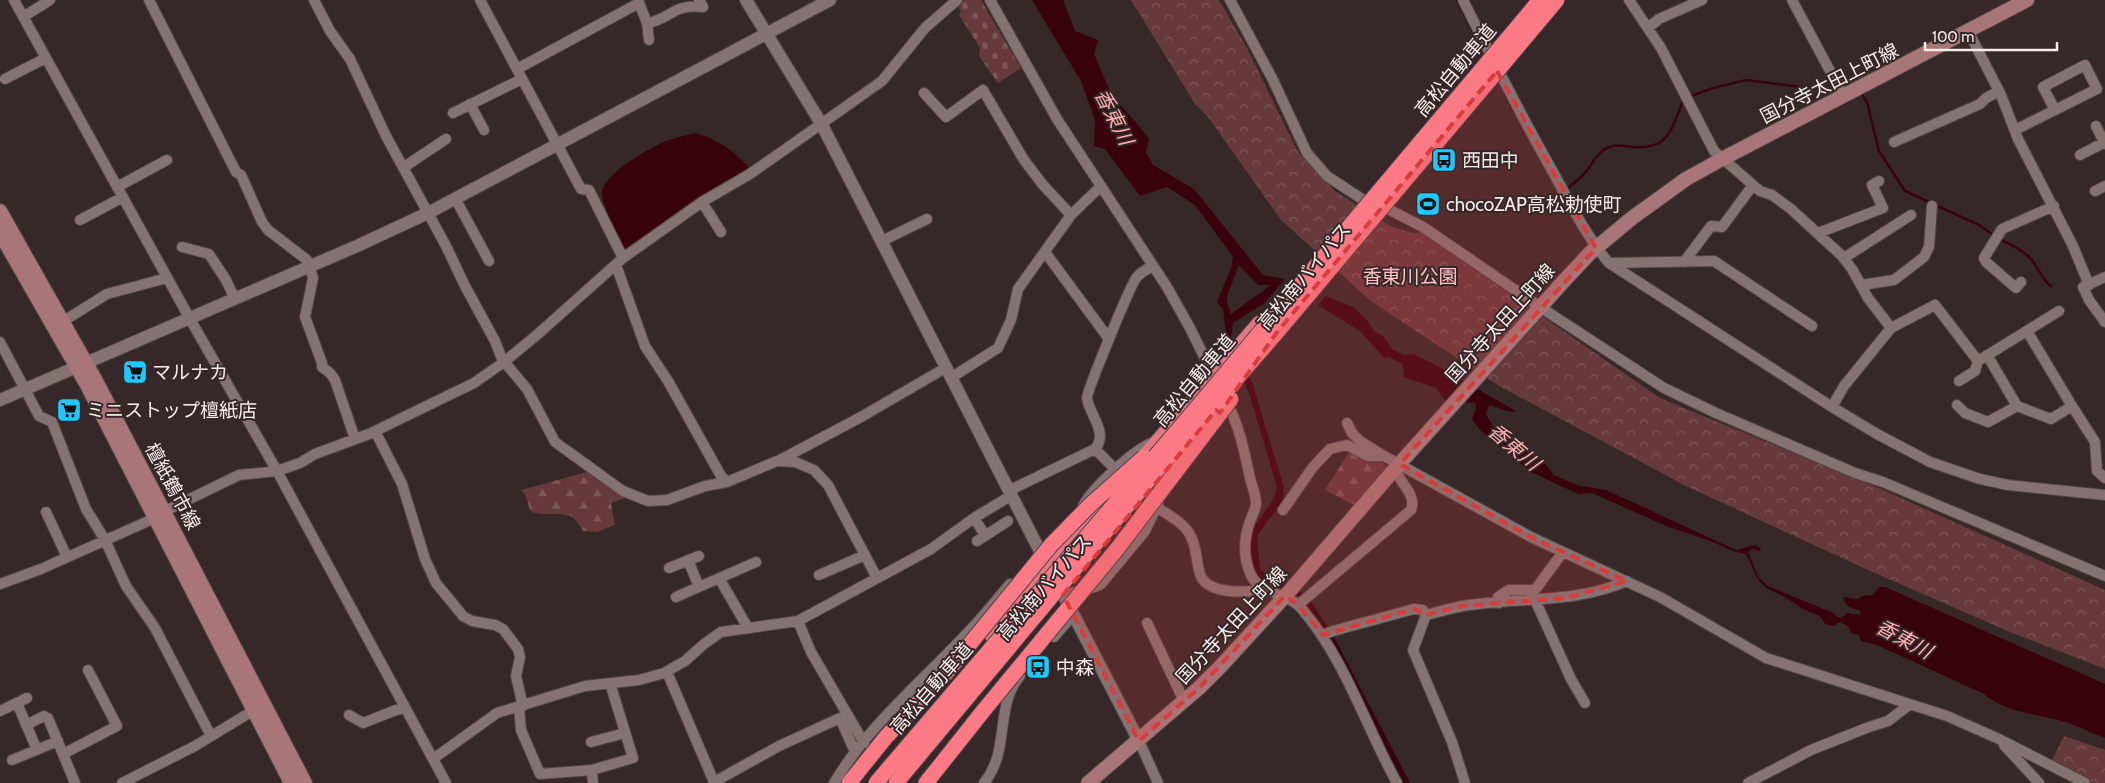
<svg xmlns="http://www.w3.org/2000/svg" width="2105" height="783" viewBox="0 0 2105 783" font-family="Cabin,'Noto Sans JP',sans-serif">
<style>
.forest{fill:url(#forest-firs)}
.cemetery{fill:url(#cemetery-stones)}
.park{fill:url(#park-crowns)}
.water{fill:#39030d;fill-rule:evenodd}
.pier{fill:#362728}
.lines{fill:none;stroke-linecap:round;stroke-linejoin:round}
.stream{stroke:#39030d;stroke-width:2.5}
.minor-casing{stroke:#514546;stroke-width:12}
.tertiary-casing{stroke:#514546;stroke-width:14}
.secondary-casing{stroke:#514546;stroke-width:16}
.trunk-casing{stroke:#514546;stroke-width:16}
.motorway-casing{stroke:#514546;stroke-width:17}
.minor{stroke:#857374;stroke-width:10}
.tertiary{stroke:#857374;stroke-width:12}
.secondary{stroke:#a87579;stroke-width:14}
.trunk{stroke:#e47882;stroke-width:14}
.motorway{stroke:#fb7a86;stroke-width:15}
.motorway-bridge-casing{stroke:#514546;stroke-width:17;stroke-linecap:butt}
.motorway-bridge{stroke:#fb7a86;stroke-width:15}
.marked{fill:#d93c3c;fill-opacity:0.2;stroke:#d93c3c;stroke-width:4;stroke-dasharray:10 6;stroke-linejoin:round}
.labels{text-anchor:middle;stroke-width:4;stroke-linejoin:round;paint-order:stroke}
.street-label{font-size:19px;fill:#f6ecec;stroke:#362728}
.poi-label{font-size:19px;fill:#f6ecec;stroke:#362728;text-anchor:start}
.park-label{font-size:19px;fill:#fec3c5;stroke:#362728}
.water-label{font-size:20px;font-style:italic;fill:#fdafb3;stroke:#362728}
</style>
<defs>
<pattern id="forest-firs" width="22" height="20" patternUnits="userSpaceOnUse" patternTransform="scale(1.25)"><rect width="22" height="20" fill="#66393c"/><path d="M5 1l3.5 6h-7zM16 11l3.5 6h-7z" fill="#7c5658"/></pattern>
<pattern id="cemetery-stones" width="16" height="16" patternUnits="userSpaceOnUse" patternTransform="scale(1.25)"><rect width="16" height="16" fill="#66393c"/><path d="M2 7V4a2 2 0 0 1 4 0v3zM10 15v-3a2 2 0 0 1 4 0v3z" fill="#7c5658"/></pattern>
<pattern id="park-crowns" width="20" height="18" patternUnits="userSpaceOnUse" patternTransform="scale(1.25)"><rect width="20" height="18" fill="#66393c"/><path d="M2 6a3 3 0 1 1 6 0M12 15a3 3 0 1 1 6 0" fill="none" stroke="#7c5658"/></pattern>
</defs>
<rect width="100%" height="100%" fill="#362728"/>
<path class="forest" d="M1349,452L1367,460L1382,462L1388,467L1354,505L1325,490Z
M590,471L624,494L625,498L611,503L615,525L597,532L583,531C580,527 577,520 573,518C561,510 543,518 530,511L526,496L521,490Z"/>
<path class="cemetery" d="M960,0H981L1021,68L998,83L979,56L980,48L959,15L961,12L956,3Z"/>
<path class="park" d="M1131,0H1219L1247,48L1297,150L1313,169L1335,191L1390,226L1412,233L1421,232L1660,398L1881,489L2105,590V669L2010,632L1868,570L1686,486L1499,386L1372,302L1281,220L1208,117L1195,104Z
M2064,736L2105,750V783H2094L2051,762Z"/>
<path class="water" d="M1032,0H1063L1075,31L1098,40L1094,54L1112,96L1133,119L1149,139L1146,152L1153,165L1194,189L1263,275L1280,278L1353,307L1366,319L1374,331L1384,337L1392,349L1404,355L1413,354L1432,363L1516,411L1510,412L1489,405L1486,414L1493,426L1521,447L1543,461L1554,475L1576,485L1606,490L1736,550L1755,545L1761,548L1760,551L1752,549L1748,552L1759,578L1768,586L1833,613L1837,617L1842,618L1847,613L1860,615L1861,611L1847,606L1843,597L1858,599L1862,596L1872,595L1879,587H1885L2105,684V738C2093,734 2077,725 2065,722C2038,714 2006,713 1984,694L1877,645L1861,641L1859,635L1851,633L1848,626L1840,622L1833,626L1825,624L1820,616L1803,609L1788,599L1766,588L1758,579L1746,554L1733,551L1713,542L1666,526L1592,493L1578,494L1531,472L1481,431L1472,419L1476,408L1475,403L1445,400L1436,388L1404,377L1403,364L1389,357L1384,358L1360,331L1318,305L1285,290L1233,323L1231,337L1253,385L1284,488L1283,499L1257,536L1260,568L1264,573L1287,582L1310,600L1333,635L1410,783H1400C1384,750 1367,717 1351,684C1337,657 1325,629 1306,604C1283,576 1256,600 1250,551C1246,522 1272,513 1277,487L1249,393L1227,343L1223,309L1217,302L1231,268L1233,257L1195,205L1167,187L1140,196L1105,149L1094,146L1095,120L1081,81ZM1239,265L1258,285H1271L1231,314L1227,302V296Z
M695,133C715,138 737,152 750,169L630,249H626L622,246C617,234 603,206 602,195C600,175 652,146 669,140C677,137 686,135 695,133Z"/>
<path class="pier" d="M1286,278L1328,293L1317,307L1285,293L1260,308Z"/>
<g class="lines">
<path class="stream" d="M1457,0L1478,42
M1861,93L1867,102L1879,151L1905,191L1979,225L1992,234
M1505,95L1515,113
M1691,96L1713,88L1746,80L1832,91
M1568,188C1573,184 1578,180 1583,175C1592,166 1596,152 1609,147C1616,144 1625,146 1632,147C1671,150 1670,129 1684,100
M2000,239C2012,246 2026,251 2034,263C2040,271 2042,280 2051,286
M1271,516L1280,502"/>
<defs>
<path id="minor" d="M14,0L190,319L277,471L446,783
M149,0L236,172L241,175L262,222L268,230L307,260L313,278L305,317L322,363V367L330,373L335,380L355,439
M314,0L330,31L350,59L386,136L446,246L465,286L495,341L502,359L527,389L555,442L623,491L648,501L667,500L705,486L727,482
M480,0L581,189L589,190L623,258
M638,0L647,23L649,40
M990,0L1057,119L1167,287L1190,328L1216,381
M1230,0L1273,80L1307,153L1327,176L1365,201
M1463,0C1492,58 1521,116 1553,172C1570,203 1586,236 1609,263L1832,407L1877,434L1930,462L1980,479L2008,485L2105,495
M1629,0L1661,48L1714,151L1760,191L1772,195L1791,209L1841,255L1852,269L1868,298L1891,328
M1792,0L1844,97
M23,17L50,0
M647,23C672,19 671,4 703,7L699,0
M1649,27L1659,19L1702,0
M1968,31L2001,95L2018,139L2073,246L2089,285
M517,69L639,3
M5,79L46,58
M924,93L946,117L983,90L1024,160L1043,185L1071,215
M470,104L484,130
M453,113L522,79
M2096,126L2105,144
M2015,130L2097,89L2085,65L2043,87L2055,110
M1894,142L1980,104L1986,98L1999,91
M2080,155L2105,142
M404,167L446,139
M117,187L167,160
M2095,191L2105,186
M455,198L489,261
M702,202L721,232
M1386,208L1423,227L1540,307L1664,388L1716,413L1855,473L1883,482L2105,576
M80,220L123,197
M1818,233L1883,208L1872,185L1879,181
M882,241L927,219
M182,247L209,254L226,280L235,299
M1045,252L1109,339
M1844,258L1911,215
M1684,262L1711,226L1722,227L1753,185
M1610,263L1714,261L1812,326
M616,265L645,346L668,381L721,476L727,482L777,461L795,462L814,470L828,485L877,578
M2105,277L2083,287L2089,300L2105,322
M2021,282L2016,288L1986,262L1984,258L2002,229L2054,206
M1861,285L1894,280L1924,257L1929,247L1932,206
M62,322L107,294L167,278
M0,342L39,416L52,422L86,509L105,540L126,586L155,628L211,736
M1987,355L2017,406L2051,419L2072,406L2027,331
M952,377L998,348L1011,320L1018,289L1071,215L1101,186
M1959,381L1975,371L1978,361
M1225,399C1239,424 1244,450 1250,478C1252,486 1256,495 1256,503C1256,509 1252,516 1250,521C1244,538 1243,556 1250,573C1259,595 1286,591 1301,608C1345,659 1365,725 1397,783
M1957,405L1965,413L1988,422L2017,406
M2072,406L2095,442L2097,471L2105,478
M1832,407L1844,386L1891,328L1935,305L1978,361L2059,311
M1347,423L1352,433L1360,441L1384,456L1531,537L1660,597L1766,658L1947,716L1999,739L2085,783
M375,431L402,484L425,559L436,583L463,616L472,621L495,625L503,629L518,649L520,657L516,676L523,706
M1095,449C1109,432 1089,415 1087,398C1087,391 1131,283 1137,277C1141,272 1148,269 1153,265
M778,461L861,417L947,367
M1010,490L1095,449L1116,470
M1083,506C1091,490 1138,444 1156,442
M1156,507C1167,514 1186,524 1191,537C1197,548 1196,562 1200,574C1207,596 1248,592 1266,590
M1283,510L1313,467L1330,449L1347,445L1368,456H1383
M165,511L239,475L277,471L300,463L315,454L369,434L474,383L504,362L538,334L623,258L702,202L750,174L882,81L925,28L957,0
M46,512L67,557
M974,518L985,535
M977,541L1008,521
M688,560L699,587
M669,568L699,556
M819,575L865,555
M719,578L748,628
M0,584L41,569L155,518
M1063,595L1095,587L1101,584L1145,531L1158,504
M676,597L756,562
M1535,600L1571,679L1585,703
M1499,603L1498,597L1509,590H1535L1563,552
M1298,605L1411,510C1417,493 1399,484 1395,468
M1426,615L1413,650L1452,742L1465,783
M798,621L811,652L864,743
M1147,623L1184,701
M1323,635L1333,631L1414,609L1423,610L1426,615C1438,612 1451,608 1463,606C1518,597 1575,604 1627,581
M1054,637L1073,615
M667,672L714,782L779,746L840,718L855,752
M17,703L37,750
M519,707L521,730L540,774L592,770L593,783
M0,711L27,698
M349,715L363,723L396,710L405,708
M48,718L75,783
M26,725L44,716
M1139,741L1158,783
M591,742L625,733
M2004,745L2039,783
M63,754L117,726L88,670
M433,759L497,713L585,686L639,680L664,673L685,661L704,644L721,632L798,621L931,549L974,518L1012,495
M12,760L58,741
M592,770L633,758L610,683
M122,783L195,746L254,710
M834,783C870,723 926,678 973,627C986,613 998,598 1010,584
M984,783C1011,750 994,706 1020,676
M1748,783L1811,750L1869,727L1888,721L1909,705"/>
<path id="tertiary" d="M746,0L822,125L1046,563
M0,400L357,246L428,213L830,0
M1056,581L1139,741"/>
<path id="secondary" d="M0,211L96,381L305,783
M0,233L87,385L291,783
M1088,783L1199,688L1221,666L1287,594L1393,471L1562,283L1590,253L1632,218L1686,179L1722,159L2027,0"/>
<path id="trunk" d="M1136,466L1259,323
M992,636L1119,486"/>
<path id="motorway" d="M849,783L886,737L946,673
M926,783L984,710"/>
</defs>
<use href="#minor" class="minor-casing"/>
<use href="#tertiary" class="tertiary-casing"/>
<use href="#secondary" class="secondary-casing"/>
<use href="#trunk" class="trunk-casing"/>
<use href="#motorway" class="motorway-casing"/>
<use href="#minor" class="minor"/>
<use href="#tertiary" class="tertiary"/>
<use href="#secondary" class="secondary"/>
<use href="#trunk" class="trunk"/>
<use href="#motorway" class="motorway"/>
<defs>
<path id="motorway-bridge" d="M946,673L1051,545L1091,504L1144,457
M984,710L1117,549L1231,399
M876,783L1188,418L1540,0
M896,783L1167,458L1277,332L1557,0"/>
</defs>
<use href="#motorway-bridge" class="motorway-bridge-casing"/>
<use href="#motorway-bridge" class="motorway-bridge"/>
</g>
<path class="marked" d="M1497,71L1596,248L1400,464L1531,537L1627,581L1566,598L1463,606L1426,615L1414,609L1323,635L1298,605L1285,596L1199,688L1139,741L1063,595L1216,410L1220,413L1277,332Z"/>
<defs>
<symbol id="bus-square" viewBox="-11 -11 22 22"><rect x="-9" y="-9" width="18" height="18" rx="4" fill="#1fc9fd" stroke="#362728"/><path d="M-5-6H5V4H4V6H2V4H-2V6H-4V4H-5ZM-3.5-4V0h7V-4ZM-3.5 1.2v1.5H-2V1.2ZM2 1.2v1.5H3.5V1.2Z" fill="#111"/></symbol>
<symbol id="stadium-square" viewBox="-11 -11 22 22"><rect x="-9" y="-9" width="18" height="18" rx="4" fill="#1fc9fd" stroke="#362728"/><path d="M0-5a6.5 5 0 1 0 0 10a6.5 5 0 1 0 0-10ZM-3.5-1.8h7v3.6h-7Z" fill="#111"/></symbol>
<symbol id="supermarket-square" viewBox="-11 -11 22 22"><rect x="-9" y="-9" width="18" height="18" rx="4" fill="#1fc9fd" stroke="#362728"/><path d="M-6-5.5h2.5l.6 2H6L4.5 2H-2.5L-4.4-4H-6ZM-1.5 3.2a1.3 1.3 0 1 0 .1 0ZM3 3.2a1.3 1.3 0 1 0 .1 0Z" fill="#111"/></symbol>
</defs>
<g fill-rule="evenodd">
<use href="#bus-square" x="1430" y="146" width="28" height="28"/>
<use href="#stadium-square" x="1414" y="190" width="28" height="28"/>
<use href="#supermarket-square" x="121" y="358" width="28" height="28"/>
<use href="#supermarket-square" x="55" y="396" width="28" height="28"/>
<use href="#bus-square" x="1024" y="653" width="28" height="28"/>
</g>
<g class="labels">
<g class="street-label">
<text transform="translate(1455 70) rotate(-50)" y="7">高松自動車道</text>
<text transform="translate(1829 83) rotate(-27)" y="7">国分寺太田上町線</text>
<text transform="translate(1304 276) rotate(-50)" y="7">高松南バイパス</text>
<text transform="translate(1500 323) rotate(-48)" y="7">国分寺太田上町線</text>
<text transform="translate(1194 380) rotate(-50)" y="7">高松自動車道</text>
<text transform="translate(173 486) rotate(62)" y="7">檀紙鶴市線</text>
<text transform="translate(1044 587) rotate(-49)" y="7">高松南バイパス</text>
<text transform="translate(1231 625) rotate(-47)" y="7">国分寺太田上町線</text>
<text transform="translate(931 688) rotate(-49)" y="7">高松自動車道</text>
</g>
<g class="poi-label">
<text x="1462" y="167">西田中</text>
<text x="1446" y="211">chocoZAP高松勅使町</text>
<text x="152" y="379">マルナカ</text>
<text x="86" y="417">ミニストップ檀紙店</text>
<text x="1056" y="674">中森</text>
</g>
<g class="park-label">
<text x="1410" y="283">香東川公園</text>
</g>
<g class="water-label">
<text transform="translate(1114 117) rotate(63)" y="7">香東川</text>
<text transform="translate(1514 447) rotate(40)" y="7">香東川</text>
<text transform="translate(1904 639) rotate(28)" y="7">香東川</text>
</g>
</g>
<path d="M1925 42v8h132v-8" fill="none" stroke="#f6ecec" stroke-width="2.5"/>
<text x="1932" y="42" font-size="15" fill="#f6ecec" stroke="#362728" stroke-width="4" paint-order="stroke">100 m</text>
</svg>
